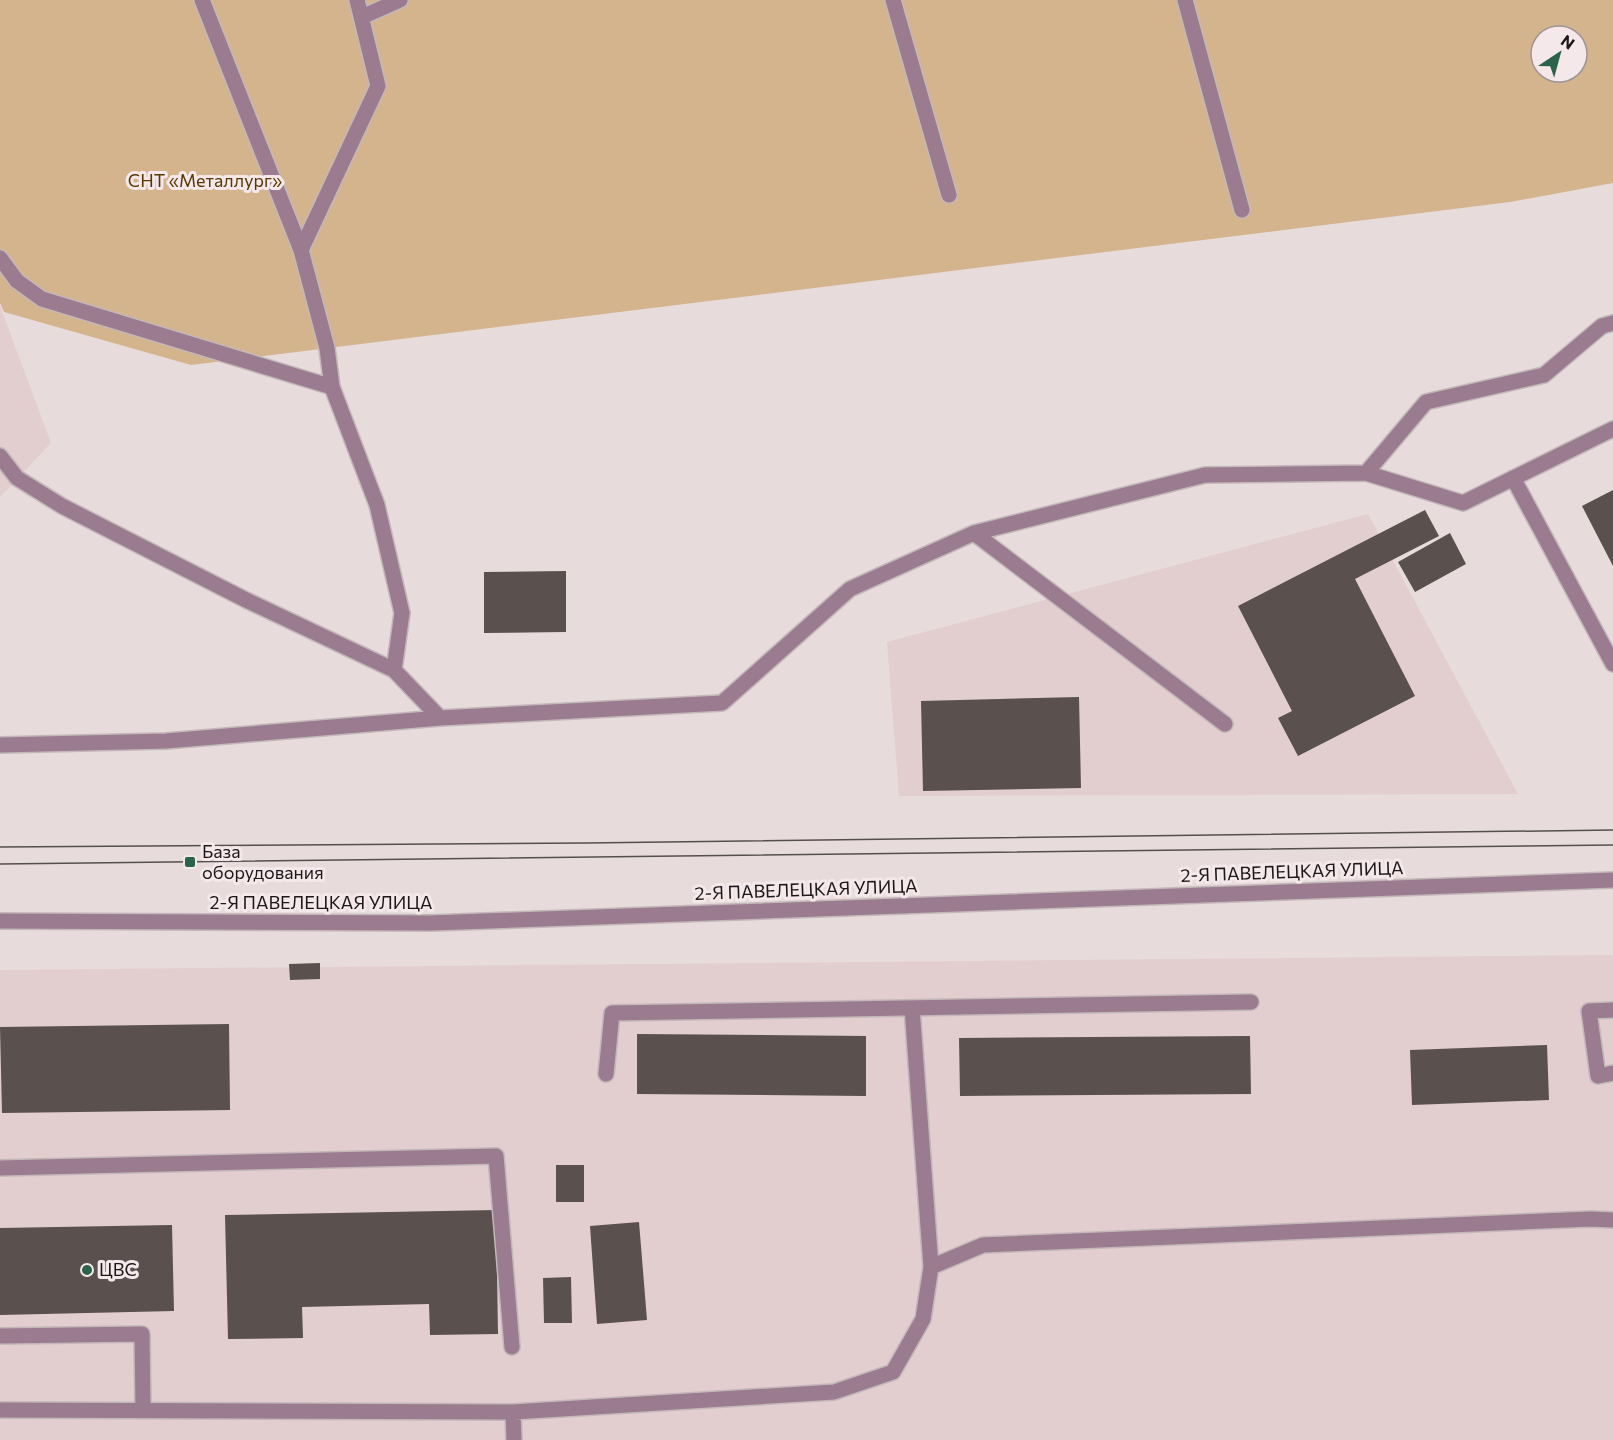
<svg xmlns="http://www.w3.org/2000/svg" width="1613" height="1440" viewBox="0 0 1613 1440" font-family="Commissioner,sans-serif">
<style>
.built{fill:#e2cdcf}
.green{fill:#d4b48d;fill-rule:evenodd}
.building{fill:#5a504d}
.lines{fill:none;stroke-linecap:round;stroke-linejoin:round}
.lane-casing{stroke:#c3b8b9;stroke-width:18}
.street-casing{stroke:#c3b8b9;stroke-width:18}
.lane{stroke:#9a7b8f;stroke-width:15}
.street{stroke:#9a7b8f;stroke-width:15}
.tram{stroke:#554e4f;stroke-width:1.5}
.poi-dot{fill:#2a634b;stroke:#f5e8ea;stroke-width:2}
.labels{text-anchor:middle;stroke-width:6;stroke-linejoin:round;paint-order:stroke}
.park-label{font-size:18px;fill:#583700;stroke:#f5e8ea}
.poi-label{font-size:18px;fill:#1c1718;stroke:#f5e8ea;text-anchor:start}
.street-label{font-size:18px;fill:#1c1718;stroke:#f5e8ea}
</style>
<rect width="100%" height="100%" fill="#e8dbdc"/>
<path class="built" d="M0,306L51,443L0,497Z
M1368,514L1518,794L899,796L887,642Z
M1613,955V1440H0V970Z"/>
<path class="green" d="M0,0H1613V183L1510,202L191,365L4,312L0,303ZM1541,36H1577V72H1541Z"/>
<path class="building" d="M1613,490V566L1582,506Z
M1425,510L1439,536L1355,579L1415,696L1298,756L1278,718L1292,711L1238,606Z
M1450,533L1466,564L1415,592L1398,562Z
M566,571V632L484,633V572Z
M1079,697L1081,788L923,791L921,701Z
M320,963V979L290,980L289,964Z
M229,1024L230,1110L2,1113L0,1027Z
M637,1034L866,1036V1096L637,1094Z
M1250,1036L1251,1094L960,1096L959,1038Z
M1547,1045L1549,1100L1412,1105L1410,1050Z
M556,1165H584V1202H556Z
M496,1210L498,1334L430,1335L429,1304L302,1307L303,1338L228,1339L225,1215Z
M639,1222L647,1320L597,1324L590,1226Z
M172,1225L174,1311L0,1315V1228Z
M571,1277L572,1323H544L543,1278Z"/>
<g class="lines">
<defs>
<path id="lane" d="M202,0L301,250L327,348L332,387L377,505L402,613L394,670
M893,0L949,195
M1185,0L1242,210
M362,17L400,0
M301,250L378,86L357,0
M0,258L17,281L42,299L332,387
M0,456L17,478L62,506L246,600L394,670L440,718
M1366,473L1463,503L1613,429
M1513,478L1613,664
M974,533L1225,724
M0,745L166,741L440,718L722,703L850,589L974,533L1205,475L1366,473L1426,402L1544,375L1602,326L1613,323
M912,1008L931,1267
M1613,1010L1589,1011L1598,1076L1613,1073
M606,1074L612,1013L1251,1002
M0,1168L496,1156L512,1347
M0,1336L142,1334L143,1411
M0,1410L513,1412L834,1392L893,1372L923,1319L931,1267L983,1245L1591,1219L1613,1220
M513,1412L514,1440"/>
<path id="street" d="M0,921L431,923L1613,880"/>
</defs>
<use href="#lane" class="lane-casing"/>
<use href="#street" class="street-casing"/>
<use href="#lane" class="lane"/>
<use href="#street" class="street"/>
<path class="tram" d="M0,847L586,843L1613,830
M0,864L1613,845"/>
</g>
<g class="poi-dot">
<rect x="184" y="856" width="12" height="12" rx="3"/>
<circle cx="87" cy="1270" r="6"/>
</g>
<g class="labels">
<g class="park-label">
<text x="205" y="187">СНТ «Металлург»</text>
</g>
<g class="poi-label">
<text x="202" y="858">База<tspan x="202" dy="21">оборудования</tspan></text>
<text x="99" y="1276">ЦВС</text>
</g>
<g class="street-label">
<text transform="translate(1292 872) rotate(-2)" y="6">2-Я ПАВЕЛЕЦКАЯ УЛИЦА</text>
<text transform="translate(806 890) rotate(-2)" y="6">2-Я ПАВЕЛЕЦКАЯ УЛИЦА</text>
<text x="321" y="909">2-Я ПАВЕЛЕЦКАЯ УЛИЦА</text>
</g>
</g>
<g transform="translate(1559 54) rotate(36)"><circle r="28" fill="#f5e8ea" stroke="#9e9496" stroke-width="1.5"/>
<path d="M0-4.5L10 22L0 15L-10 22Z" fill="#2a634b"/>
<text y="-9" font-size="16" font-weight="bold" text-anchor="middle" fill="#1c1718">N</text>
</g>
</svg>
